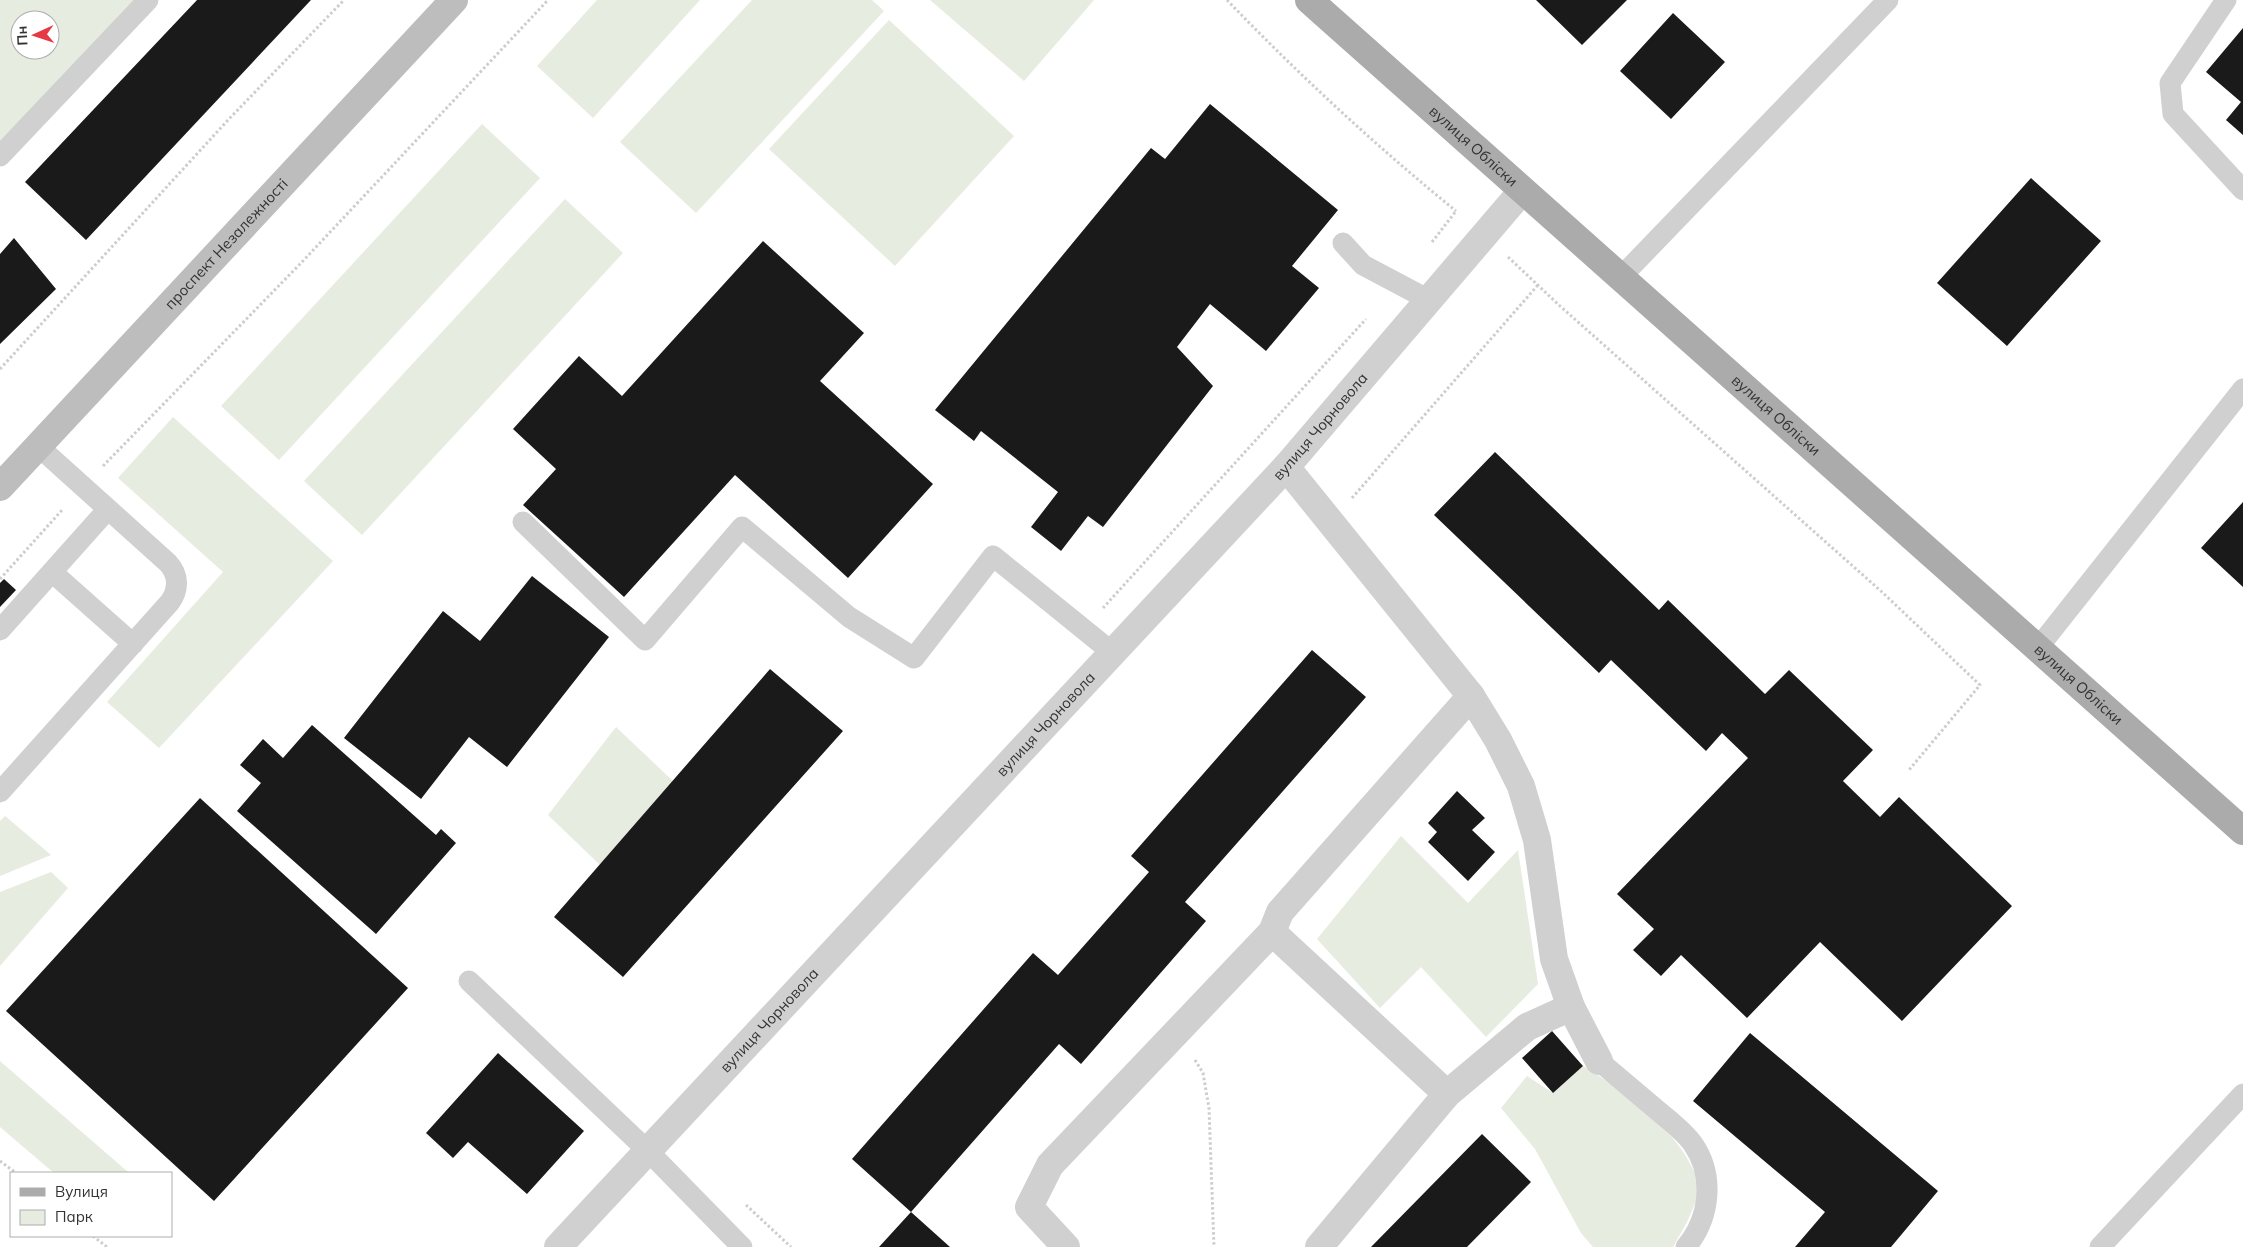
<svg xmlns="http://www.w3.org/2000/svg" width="2243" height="1247" viewBox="0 0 2243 1247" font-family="Mulish,sans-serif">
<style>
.green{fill:#e6ecdf;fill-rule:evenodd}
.building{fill:#1a1a1a}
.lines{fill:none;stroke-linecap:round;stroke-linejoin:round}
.path{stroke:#cdcdcd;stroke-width:3;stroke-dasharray:2.5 2.5;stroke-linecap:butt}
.lane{stroke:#d0d0d0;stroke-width:21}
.street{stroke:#d0d0d0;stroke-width:28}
.secondary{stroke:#bdbdbd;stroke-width:28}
.primary{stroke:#ababab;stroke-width:28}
.labels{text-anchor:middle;stroke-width:5;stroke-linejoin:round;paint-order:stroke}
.street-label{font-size:15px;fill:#333;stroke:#fff}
</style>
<rect width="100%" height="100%" fill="#fff"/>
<path class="green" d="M0,0H148L0,146ZM20,20H50V50H20Z
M597,0H700L593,118L537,66Z
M752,0H872L884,11L696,213L620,142Z
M930,0H1094L1024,81Z
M889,20L1014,136L895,266L769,149Z
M482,124L540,178L279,460L221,406Z
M565,199L623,253L362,535L304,481Z
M173,417L333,561L159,748L107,702L223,572L118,478Z
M616,727L673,781L600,865L548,815Z
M5,816L51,855L0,876V821Z
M1401,836L1468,903L1518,850L1538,984L1486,1037L1421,967L1380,1008L1317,939Z
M51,872L68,888L0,966V892Z
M0,1061L128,1172L127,1173H54L0,1127Z
M1583,1066C1621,1089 1659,1116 1684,1153C1691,1164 1696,1176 1702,1187L1687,1222L1673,1247H1593L1581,1233L1535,1149L1501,1108L1527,1076L1553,1093Z"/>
<path class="building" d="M197,0H311L86,240L25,182Z
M1536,0H1627L1582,45Z
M1673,13L1725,62L1671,119L1620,71Z
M2243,28V135L2226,120L2241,102L2206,72Z
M1210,104L1338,210L1292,266L1319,288L1266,351L1210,304L1177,347L1213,386L1103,527L1088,516L1061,551L1031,527L1058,492L981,431L974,441L935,410L1151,148L1165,159Z
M2031,178L2101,241L2007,346L1937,283Z
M14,238L56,289L0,344V254Z
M763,241L864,333L820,381L933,484L848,578L735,475L624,597L523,505L556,469L513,429L579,356L622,396Z
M1495,452L1659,610L1668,600L1765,694L1789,670L1873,750L1843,781L1880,817L1899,797L2012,906L1902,1021L1820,942L1747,1018L1681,955L1661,976L1633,950L1654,929L1617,894L1748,758L1722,733L1706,751L1611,660L1599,673L1434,515Z
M2243,502V587L2201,548Z
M532,576L609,637L507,767L469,737L421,799L344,738L443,611L480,641Z
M4,579L16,590L0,607V583Z
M1312,650L1366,697L1185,902L1206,921L1081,1064L1059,1044L911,1212L950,1247H879L911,1212L852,1159L1033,953L1058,975L1149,872L1131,856Z
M770,669L843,731L623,977L554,917Z
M312,725L436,835L441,829L456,843L376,934L237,811L261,783L240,765L263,739L283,758Z
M1457,791L1485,818L1472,830L1495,852L1468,881L1428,842L1437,832L1428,823Z
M200,798L408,988L214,1201L6,1011Z
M1552,1031L1583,1066L1553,1093L1522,1058Z
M1750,1033L1938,1191L1891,1247H1795L1825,1212L1693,1101Z
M498,1053L584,1131L527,1194L468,1142L453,1158L426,1133Z
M1482,1134L1531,1182L1467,1247H1371Z"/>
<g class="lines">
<path class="path" d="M1227,0C1299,75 1376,146 1456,211
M1432,242L1456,211
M1508,257L1560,306L1882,592L1980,685L1909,770
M0,369L228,120L344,0
M103,466L302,262L548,0
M1352,498L1538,285
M0,579L63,509
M1103,608L1366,319
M1195,1060L1203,1073L1209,1108L1214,1247
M0,1161L16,1173
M746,1205L791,1247
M93,1236L107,1247"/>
<path class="lane" d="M2226,0L2170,83L2173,114L2243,190
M0,156L148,0
M1343,243L1363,265L1429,300
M1620,278L1888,0
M523,522L645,640L742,527L849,617L914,658L993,556L1113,653
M52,572L133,644
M0,630L108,509
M2037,649L2243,389
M0,792L170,602C179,589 179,575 168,563L38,446
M469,981L648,1151L742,1247
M1599,1061C1618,1077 1638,1094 1657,1110C1669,1120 1684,1131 1693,1144C1715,1176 1710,1218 1686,1247
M2100,1247L2243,1094"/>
<g class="street">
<path d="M1286,467L1471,696L1498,740L1521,786L1537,840L1554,959L1571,1007L1599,1061"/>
<path d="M1272,932L1447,1094L1319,1247"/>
<path d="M1447,1094L1527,1027L1571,1007"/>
<path id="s1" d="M558,1247L1286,467L1522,191"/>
<path d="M1066,1247L1029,1207L1050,1165L1272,932L1280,912L1471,696"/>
</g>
<path class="secondary" id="s2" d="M0,487L454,0"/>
<path class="primary" id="s3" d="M1309,0L2243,831"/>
</g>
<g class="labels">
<g class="street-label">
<text dy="5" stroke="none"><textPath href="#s3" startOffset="220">вулиця Обліски</textPath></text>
<text dy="5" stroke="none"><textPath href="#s2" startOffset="332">проспект Незалежності</textPath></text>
<text dy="5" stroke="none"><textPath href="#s3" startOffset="625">вулиця Обліски</textPath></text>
<text dy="5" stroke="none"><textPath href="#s1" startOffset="1120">вулиця Чорновола</textPath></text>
<text dy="5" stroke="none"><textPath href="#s3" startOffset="1030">вулиця Обліски</textPath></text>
<text dy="5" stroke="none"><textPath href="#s1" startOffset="715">вулиця Чорновола</textPath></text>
<text dy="5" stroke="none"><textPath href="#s1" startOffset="310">вулиця Чорновола</textPath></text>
</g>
</g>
<rect x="10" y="1172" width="162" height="65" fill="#ffffff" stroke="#adadad"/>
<rect x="20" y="1188" width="25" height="8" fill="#ababab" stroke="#adadad"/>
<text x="55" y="1197" font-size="15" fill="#333333">Вулиця</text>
<rect x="20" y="1210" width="25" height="15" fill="#e6ecdf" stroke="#adadad"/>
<text x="55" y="1222" font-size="15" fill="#333333">Парк</text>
<g transform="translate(35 35) rotate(267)"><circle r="24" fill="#ffffff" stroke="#adadad"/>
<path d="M0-4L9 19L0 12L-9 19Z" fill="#e63946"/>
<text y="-8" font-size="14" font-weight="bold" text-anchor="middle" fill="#333333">Пн</text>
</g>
</svg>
